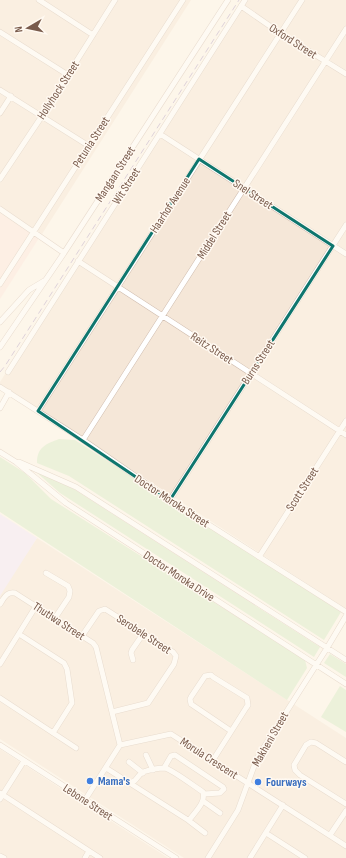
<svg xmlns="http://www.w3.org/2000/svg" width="346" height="858" viewBox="0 0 346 858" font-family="'Sofia Sans Condensed',sans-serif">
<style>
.residential{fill:#f5e7d8}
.commercial{fill:#fde7de}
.education{fill:#f2e6fa}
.green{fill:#d7ecc8}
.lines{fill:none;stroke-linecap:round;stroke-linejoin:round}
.minor-casing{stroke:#d0bdaf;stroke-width:6}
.minor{stroke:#fff;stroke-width:5}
.rail{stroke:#b8a7c8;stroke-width:1;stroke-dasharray:6 4;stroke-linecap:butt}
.marked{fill:none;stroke:#0f766e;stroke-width:3;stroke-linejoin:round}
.shop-dot{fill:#3f7fe0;stroke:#fff9f1;stroke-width:1.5}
.labels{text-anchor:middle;stroke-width:3;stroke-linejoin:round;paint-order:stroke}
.street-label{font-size:12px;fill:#795b4c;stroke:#fff9f1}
.shop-label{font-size:12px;font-weight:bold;fill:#366cbe;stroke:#fff9f1;text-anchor:start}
</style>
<rect width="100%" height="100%" fill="#fdf5ea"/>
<path class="residential" d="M0,0H191L42,234L0,207Z
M244,0H346V609L0,384V382Z
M37,538L346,738V858H184L0,739V594Z
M0,749L168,858H0Z"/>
<path class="commercial" d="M0,213L39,238L0,299Z"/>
<path class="education" d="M0,514L37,538L0,596Z"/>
<path class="green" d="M59,439L75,440L341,612L324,640L69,476L37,463C37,447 46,444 59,439Z
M0,457L25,473L51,499L305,660L307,668L287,700L0,512Z
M35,471L66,484L320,647L314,657L60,493Z
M330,654L346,664V677L324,663Z
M340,686L346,690V732L321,717Z"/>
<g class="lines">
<defs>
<path id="minor" d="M39,0L93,35
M241,6L280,33L346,74
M0,32L68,75
M0,90L89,146
M0,113L11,96
M160,134L346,254
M0,179L42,116L115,0
M0,209L64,253
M78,261L346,435
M0,284L183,0
M0,322L29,290L44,281
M0,347L64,253L228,0
M8,372L245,0
M0,387L83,440L170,500L346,612
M0,408L9,392
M38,411L302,0
M83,440L346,29
M0,452L16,462L66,503L346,684
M19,462L76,487L346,660
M170,500L346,225
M259,557L346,421
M46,573L68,586L70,591L69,597L55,618
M0,604C4,598 7,591 15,593L93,643L96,647L120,745
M19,634L64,663L67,669L72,703L53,733
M82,636L99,611L105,609L173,652L176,656L174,664L148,703L112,712
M133,660L131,653L132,650L143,634
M0,664L36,606
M0,698L76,748
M0,745L176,858
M146,755L153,770
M213,760L246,708L248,705L247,698L213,677L211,675L205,676L191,697L190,699L191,704L231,731
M129,762L143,773
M346,762L316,743L311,742L306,745L294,765L295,770L300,775L346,804
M106,768L188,820L205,833
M164,768L171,756L175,755L223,787L224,789L220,793L204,794
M129,782C137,783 137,775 143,772C149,770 159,768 165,768C173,770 195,787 203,792C206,802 196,811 190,819L188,820
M0,793L100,858
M0,799L24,761
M85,800L120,745L171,734L346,846
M203,801L220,813
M266,833L305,858
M330,835L346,811
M0,856L4,858
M85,858L89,851
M208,858L238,810L257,758L327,648L346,616
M250,858L283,805"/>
</defs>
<use href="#minor" class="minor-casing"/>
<use href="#minor" class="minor"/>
<path class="rail" d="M0,372L5,366L239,0"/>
</g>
<path d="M0 0H346V858H0ZM199,159L333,246L170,500L38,411Z" fill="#fdf5ea" fill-opacity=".55" fill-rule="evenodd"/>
<path class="marked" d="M199,159L333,246L170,500L38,411Z"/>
<g class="shop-dot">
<circle cx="90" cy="781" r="4"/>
<circle cx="258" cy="782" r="4"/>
</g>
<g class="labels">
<g class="street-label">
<text transform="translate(293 41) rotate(33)" y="4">Oxford Street</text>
<text transform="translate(58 90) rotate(-57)" y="4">Hollyhock Street</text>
<text transform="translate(91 142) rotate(-57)" y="4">Petunia Street</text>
<text transform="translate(115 174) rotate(-57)" y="4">Mangaan Street</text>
<text transform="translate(126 186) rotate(-57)" y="4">Wit Street</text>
<text transform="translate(253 194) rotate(33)" y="4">Snel Street</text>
<text transform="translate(170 205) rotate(-57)" y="4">Haarhof Avenue</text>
<text transform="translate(214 235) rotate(-58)" y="4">Middel Street</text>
<text transform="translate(212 348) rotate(33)" y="4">Reitz Street</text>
<text transform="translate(258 362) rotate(-57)" y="4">Burns Street</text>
<text transform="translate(302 489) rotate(-57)" y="4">Scott Street</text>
<text transform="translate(172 501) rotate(33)" y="4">Doctor Moroka Street</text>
<text transform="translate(179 576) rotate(33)" y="4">Doctor Moroka Drive</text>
<text transform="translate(59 621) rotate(33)" y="4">Thutlwa Street</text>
<text transform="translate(144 634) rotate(33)" y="4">Serobele Street</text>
<text transform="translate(270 739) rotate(-60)" y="4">Makheni Street</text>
<text transform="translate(209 758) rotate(33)" y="4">Morula Crescent</text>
<text transform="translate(88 802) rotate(33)" y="4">Lebone Street</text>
</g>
<g class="shop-label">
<text x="98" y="785">Mama's</text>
<text x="266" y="786">Fourways</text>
</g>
</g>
<g transform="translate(28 28) rotate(261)" stroke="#fff9f1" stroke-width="3" paint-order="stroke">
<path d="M0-3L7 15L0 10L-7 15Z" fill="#795b4c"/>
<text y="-6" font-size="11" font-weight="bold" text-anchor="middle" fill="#795b4c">N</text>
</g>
</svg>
